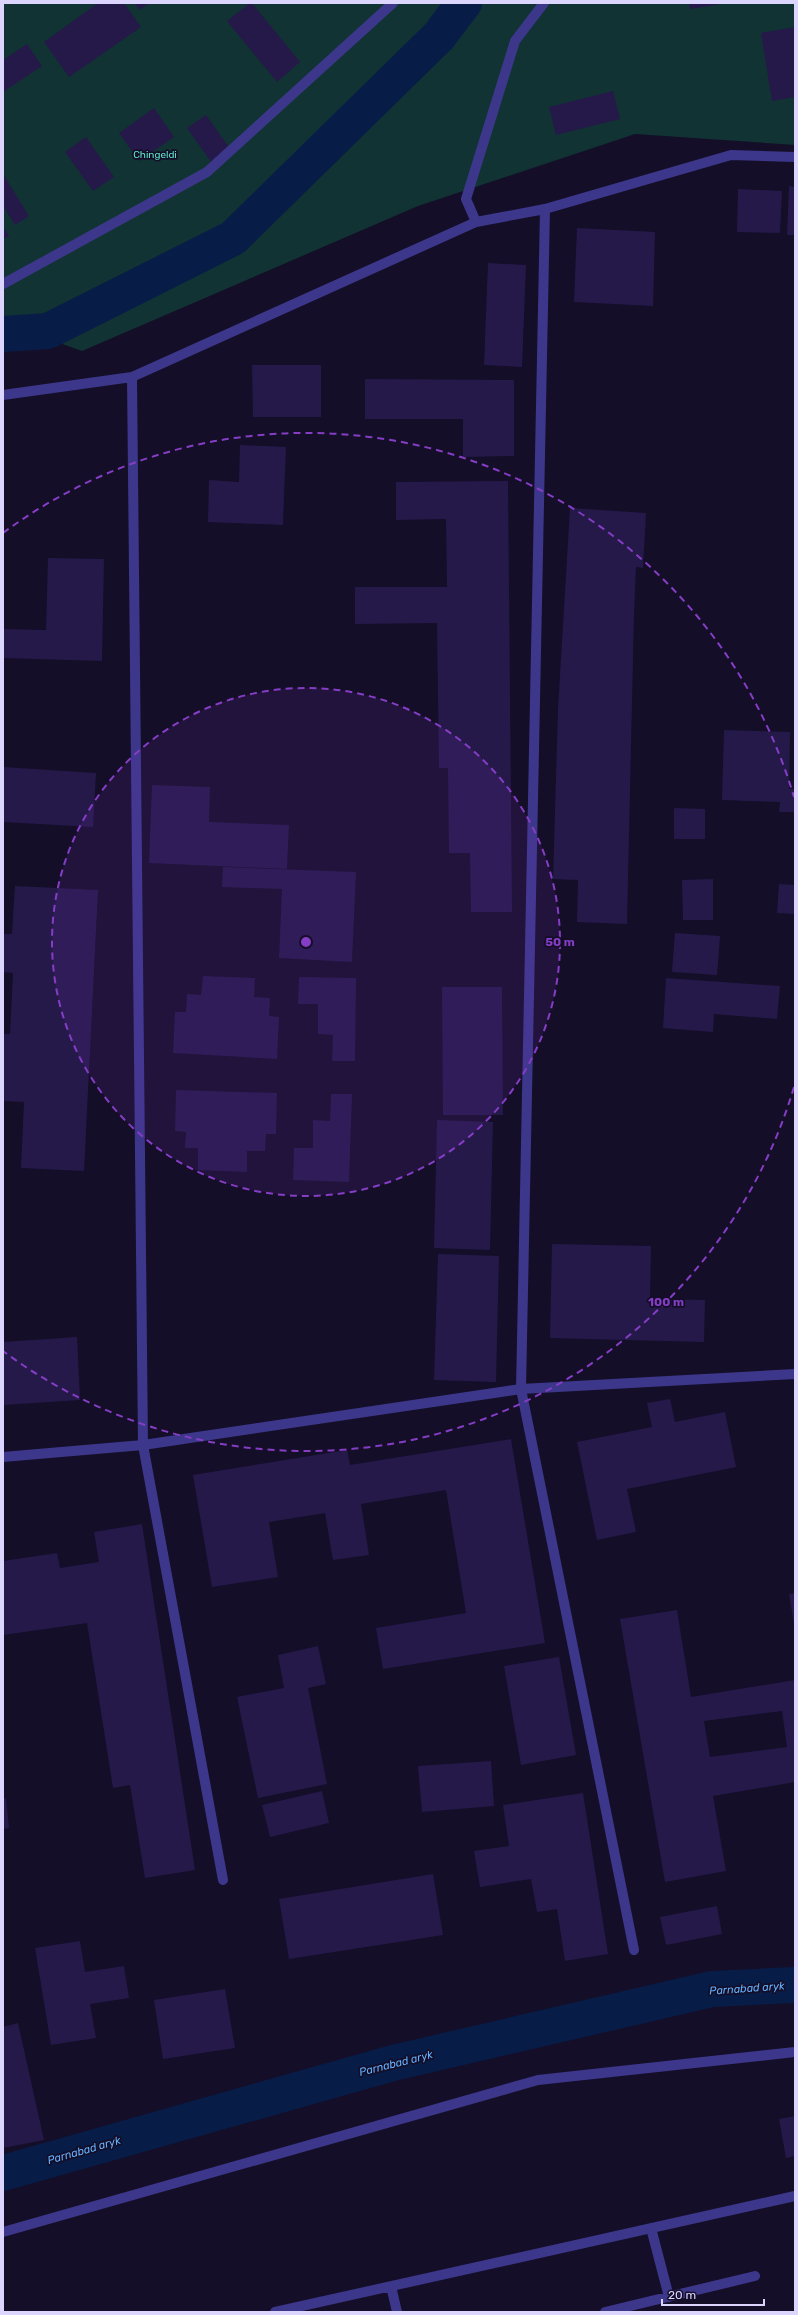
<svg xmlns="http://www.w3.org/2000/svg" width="798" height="2315" viewBox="0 0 798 2315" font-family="Rubik,sans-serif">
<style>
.green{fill:#133}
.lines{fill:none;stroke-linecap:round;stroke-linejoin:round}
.canal{stroke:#071d48;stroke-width:36}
.building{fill:#25194a;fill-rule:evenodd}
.minor{stroke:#3c378a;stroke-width:10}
.ring{fill:none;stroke:#853dc5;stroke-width:2;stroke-dasharray:7 5}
.labels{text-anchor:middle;stroke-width:3.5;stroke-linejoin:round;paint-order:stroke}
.park-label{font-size:10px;fill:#5ae7c8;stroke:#140e28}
.water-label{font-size:11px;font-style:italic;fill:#64b2ff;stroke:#140e28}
.centre{fill:#853dc5;stroke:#140e28;stroke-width:2}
.ring-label{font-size:12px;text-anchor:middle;font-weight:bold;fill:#853dc5;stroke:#140e28;stroke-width:3.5;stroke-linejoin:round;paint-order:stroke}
</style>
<rect width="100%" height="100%" fill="#140e28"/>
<path class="green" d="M3,3H795V145L635,134L418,206L82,351L3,323Z"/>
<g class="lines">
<path class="canal" d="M3,334L48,331L233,238L439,36L464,3
M3,2173L393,2063L712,1989L795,1985"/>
</g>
<path class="building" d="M98,3H124L141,27L69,77L44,42Z
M135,3H150L139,10Z
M250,3H252L300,62L277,82L227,21Z
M689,3H721L722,4L690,9Z
M795,27V97L772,101L761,33Z
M27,44L42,66L3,92V60Z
M613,91L620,119L556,135L549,107Z
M154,108L174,137L139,161L119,133Z
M206,115L231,150L212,163L187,128Z
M86,137L114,177L93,191L65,152Z
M3,174L29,216L15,225L3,206Z
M789,186L795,187V235H787Z
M738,189L782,191L780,233L737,232Z
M3,227L9,236L3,239Z
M577,228L655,232L653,306L574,302Z
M488,263L526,265L522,367L484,365Z
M252,365H321V417H253Z
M365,379L514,380V456L463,457V419H365Z
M240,445L286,447L283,525L208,522L209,480L239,482Z
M508,481L512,912H471L470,853H449L448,768H439L437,623L355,624V587H447L446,519L396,520V482Z
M570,508L646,513L643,568L636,567L634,613L627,924L577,922L578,880L553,879L558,709Z
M48,558L104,559L102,661L3,658V629L46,630Z
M724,730L790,732L789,789H795V812H779L780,802L722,800Z
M3,767L96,773L93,827L3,822Z
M152,785L210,787L209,822L289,825L287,869L149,863Z
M674,808L705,809V839H674Z
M223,867L356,872L352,962L279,958L282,889L222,887Z
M713,879V920H683L682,880Z
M779,884L795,885V914L777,913Z
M15,886L98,890L84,1171L21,1168L24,1102L3,1101V1034H10L13,973L3,972V934H12Z
M675,933L720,936L717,975L672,972Z
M203,976L255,978L254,997L270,998L269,1016L279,1017L277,1059L173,1053L175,1012H186L187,994L201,995Z
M299,977L356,978L355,1061H332L333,1035L318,1034V1004H298Z
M666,978L780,986L777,1019L714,1014L713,1032L663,1028Z
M442,987H502L503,1115H443Z
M176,1090L277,1093L276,1134H266L265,1151H247V1172L198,1170V1148H185L186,1132L175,1131Z
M331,1094H352L349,1182L293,1180L294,1148H313V1120L330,1121Z
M437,1120L493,1122L490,1250L434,1248Z
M552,1244L651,1246L650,1299L705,1300L704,1342L550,1338Z
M438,1254L499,1256L496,1382L434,1380Z
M77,1337L80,1400L3,1405V1342Z
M670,1399L675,1422L725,1412L736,1467L627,1489L636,1532L597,1540L577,1442L652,1427L647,1403Z
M511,1439L545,1643L383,1669L376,1628L466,1613L446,1490L361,1504L369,1555L333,1560L325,1513L269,1522L278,1577L212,1587L193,1475L347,1450L350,1465Z
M142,1524L195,1870L145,1878L130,1785L113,1788L87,1623L3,1635V1561L57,1553L60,1568L99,1562L94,1532Z
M795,1593V1624H794L789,1594Z
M677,1610L691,1697L795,1680V1782L713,1796L726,1871L665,1882L620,1619ZM782,1711L787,1747L710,1757L704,1721Z
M318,1646L326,1684L308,1688L327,1784L258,1798L237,1697L284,1688L278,1655Z
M559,1657L576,1755L521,1765L504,1666Z
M491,1761L494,1806L422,1812L418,1766Z
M322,1791L329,1823L270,1837L262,1805Z
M583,1793L608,1954L565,1961L557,1909L537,1912L531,1879L480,1887L474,1851L509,1846L503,1805Z
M6,1798L9,1828L3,1829V1799Z
M433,1874L443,1935L289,1959L279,1899Z
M717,1906L722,1934L666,1945L660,1917Z
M80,1941L85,1972L124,1966L129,1998L90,2004L96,2038L51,2045L35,1948Z
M225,1989L235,2048L163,2059L154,2000Z
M18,2023L44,2140L3,2148V2027Z
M795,2116V2156L786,2158L779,2119Z"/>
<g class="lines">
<path class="minor" d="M545,209L521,1389L634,1950
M476,222L466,199L515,41L544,3
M3,284L207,172L393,3
M132,377L143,1445L223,1880
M3,395L132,377L476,222L545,209L731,155L795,157
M3,1457L143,1445L521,1389L795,1374
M651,2228L669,2297
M3,2232L538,2080L795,2052
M391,2286L397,2312
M275,2312L795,2196
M605,2312L755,2276"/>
</g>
<circle cx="306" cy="942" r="254" fill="#853dc5" fill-opacity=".12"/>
<g class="ring">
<circle cx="306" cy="942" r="254"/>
<path d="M794 1087A509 509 0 0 1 3 1351M3 533A509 509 0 0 1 794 797"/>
</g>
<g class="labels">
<g class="park-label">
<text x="155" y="158">Chingeldi</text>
</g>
<g class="water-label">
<text transform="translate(747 1988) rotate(-4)" y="4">Parnabad aryk</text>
<text transform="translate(396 2063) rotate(-14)" y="4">Parnabad aryk</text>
<text transform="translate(84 2150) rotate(-16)" y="4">Parnabad aryk</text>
</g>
</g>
<circle cx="306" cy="942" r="6" class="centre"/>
<g class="ring-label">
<text x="560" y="946">50 m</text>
<text x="666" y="1306">100 m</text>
</g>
<rect width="798" height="2315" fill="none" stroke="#dcd6ff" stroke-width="8"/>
<path d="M662 2299v6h102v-6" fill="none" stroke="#dcd6ff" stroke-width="2"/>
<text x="668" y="2299" font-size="12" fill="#dcd6ff" stroke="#140e28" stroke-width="3" paint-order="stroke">20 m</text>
</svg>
